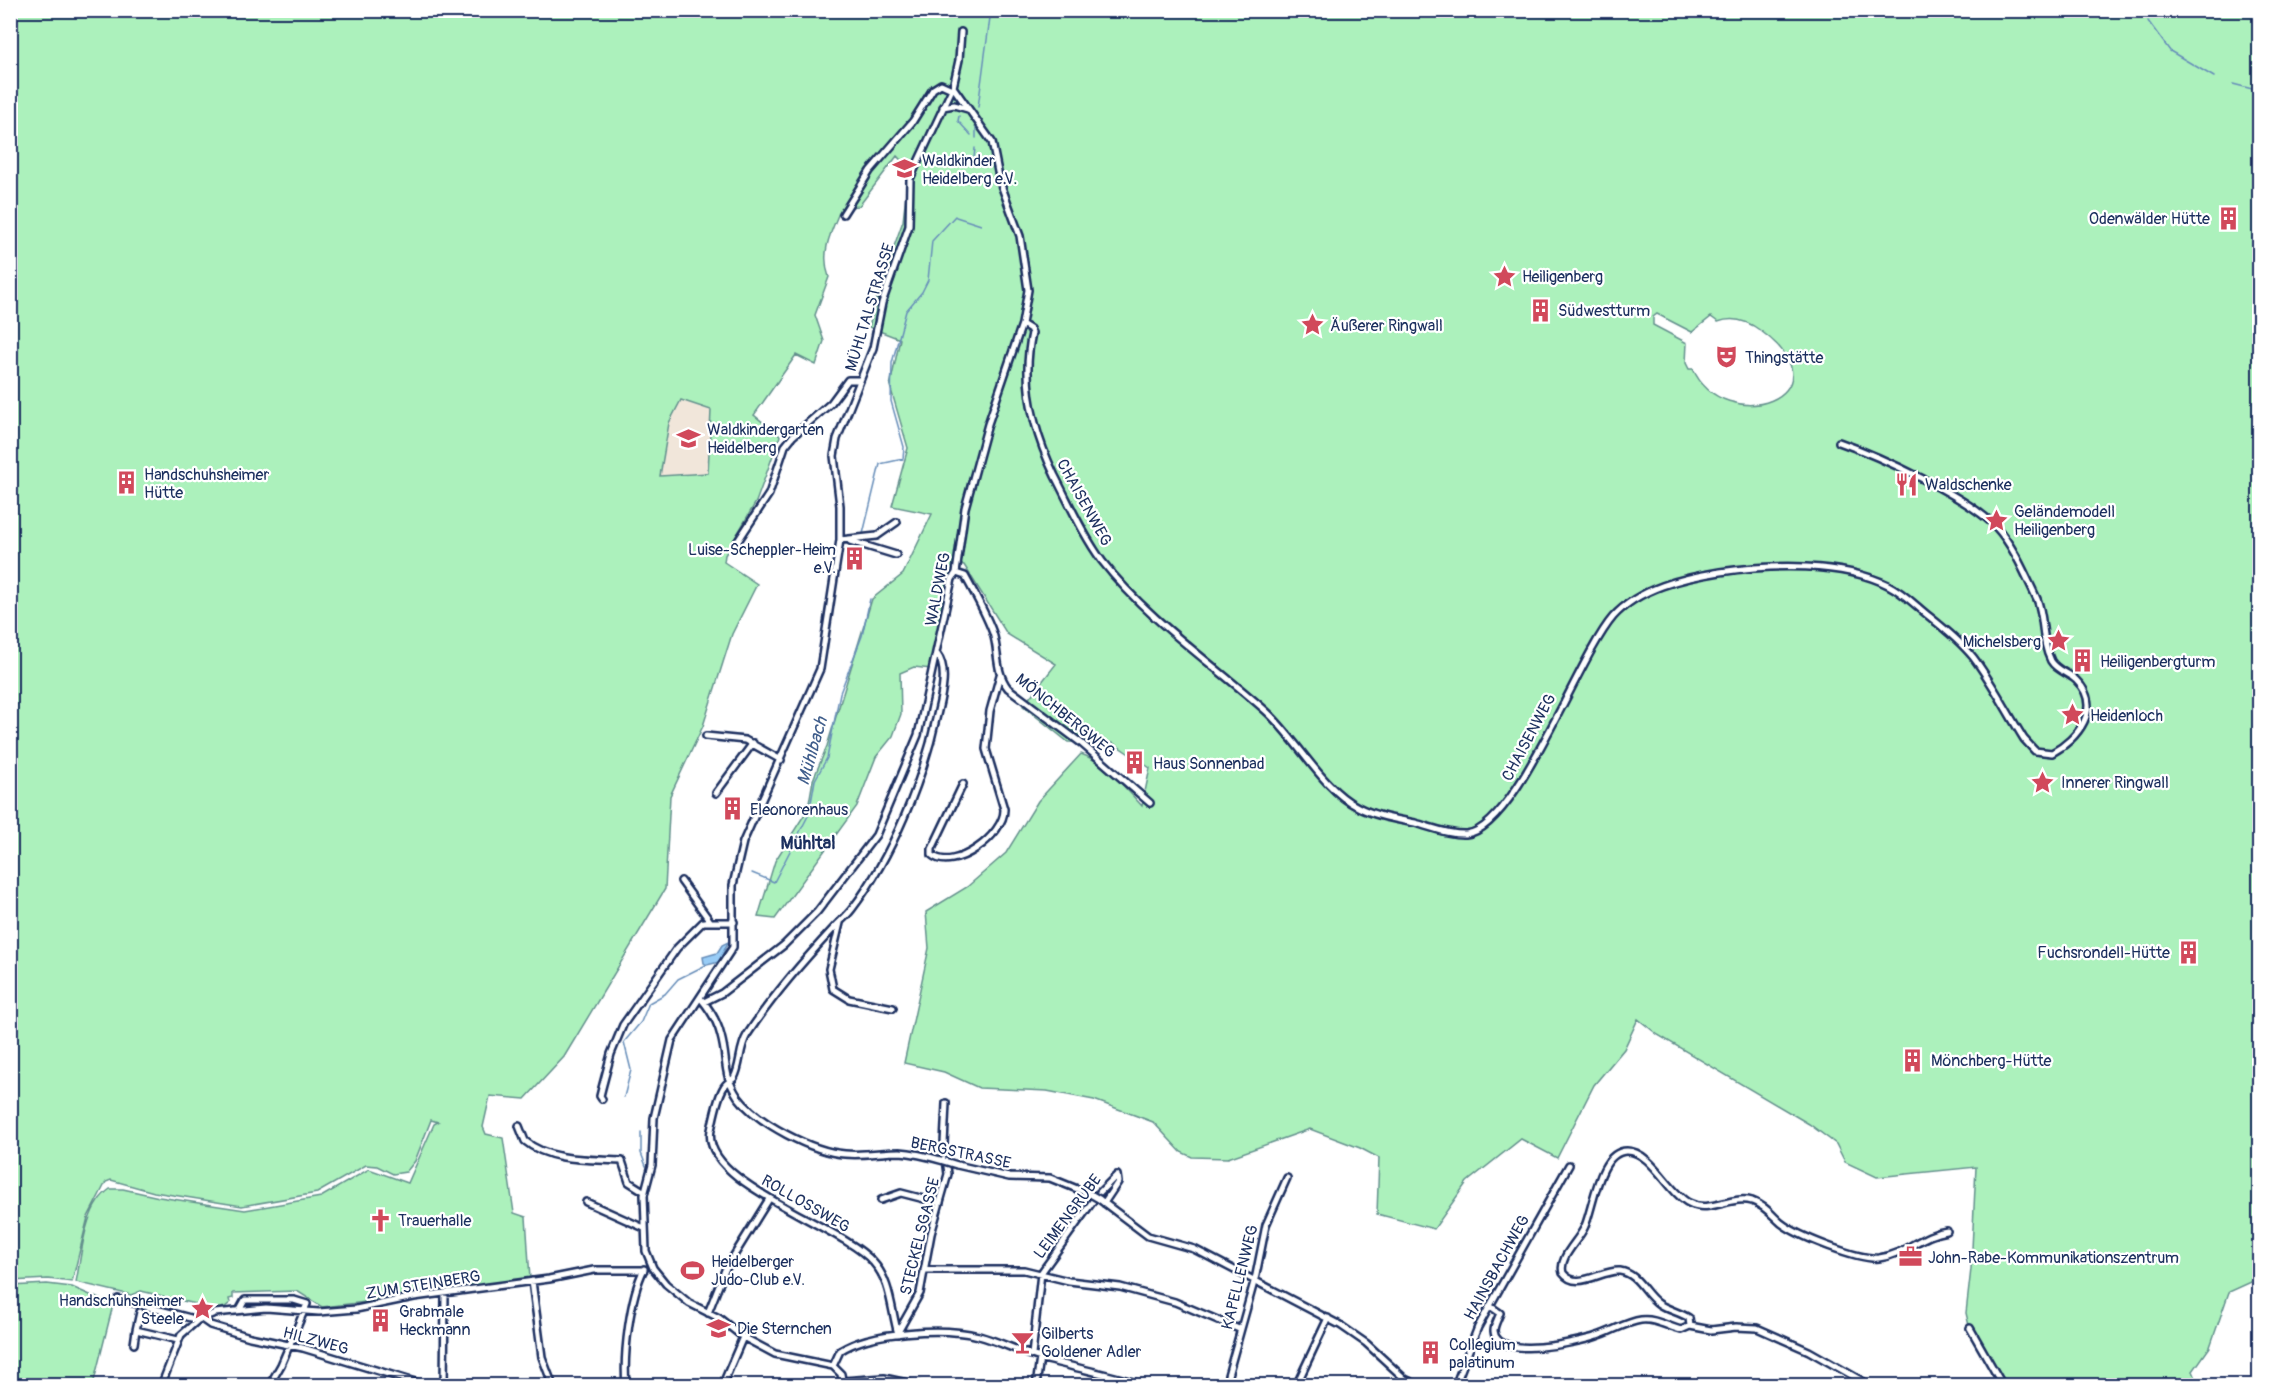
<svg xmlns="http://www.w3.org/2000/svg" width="2270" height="1396" viewBox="0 0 2270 1396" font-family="Pangolin,sans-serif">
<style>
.built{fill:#f1e6da}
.green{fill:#acf1bc;stroke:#64908d;stroke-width:1.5;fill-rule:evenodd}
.water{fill:#98ccf6;stroke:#668db9;stroke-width:1.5}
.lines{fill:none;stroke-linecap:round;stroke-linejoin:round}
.stream{stroke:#668db9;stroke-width:1.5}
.street-casing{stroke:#1b2f5e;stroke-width:10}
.street{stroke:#fff;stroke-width:5}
.street-bridge-casing{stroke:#1b2f5e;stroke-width:10;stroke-linecap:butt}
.street-bridge{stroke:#fff;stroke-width:5}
.labels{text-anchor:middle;stroke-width:4.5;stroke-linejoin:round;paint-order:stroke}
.poi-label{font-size:16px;fill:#1b2f5e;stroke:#fff;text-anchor:start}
.street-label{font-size:16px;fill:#1b2f5e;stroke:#fff}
.water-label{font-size:18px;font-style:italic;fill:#405e8c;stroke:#fff}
.neighbourhood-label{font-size:18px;font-weight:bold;fill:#1b2f5e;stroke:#fff}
</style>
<rect width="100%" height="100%" fill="#fff"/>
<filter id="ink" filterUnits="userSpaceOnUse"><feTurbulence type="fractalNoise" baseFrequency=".0167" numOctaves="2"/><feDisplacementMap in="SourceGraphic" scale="12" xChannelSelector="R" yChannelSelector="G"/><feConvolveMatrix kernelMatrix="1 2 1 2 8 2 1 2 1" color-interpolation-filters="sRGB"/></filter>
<g filter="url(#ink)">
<path class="built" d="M681,399L711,410L709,473L660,476L669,423Z"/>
<path class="green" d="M11,11H2259L2260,1278L2229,1292L2210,1347L2193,1371L2199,1385H2006L1970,1330L1966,1313L1971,1269L1976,1167L1877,1177L1845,1162L1836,1144L1809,1124L1658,1035L1638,1019L1624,1049L1594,1085L1557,1158L1521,1139L1467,1182L1434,1229L1377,1214L1379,1158L1360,1148L1310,1129L1228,1158L1192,1157L1181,1152L1153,1122L1094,1100L1047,1091L979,1088L944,1072L904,1063L929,948L926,912L967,887L1006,853L1038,801L1081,754C1105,762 1125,788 1142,806L1150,768L1113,743L1068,742L1023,706L1056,664L1007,634L964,565L958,564L951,569L931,669L914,667L900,673L901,714L893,736L876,757L857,806L775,919L758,917L775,861L808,809L813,780L827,746L872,599L903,574L932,514L892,506L908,448L890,386L900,339L869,327L880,286L903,221L909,169L897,156L859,206L841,208C831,232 820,252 829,277L815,315L824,341L816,365L796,355L754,415L780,436L756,502L725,555L724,562L757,584L732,634L703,726L670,796L665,889L564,1057L525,1099L490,1096L483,1127L486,1134L503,1138L514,1213L526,1217L530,1279L390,1297L382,1293L375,1301L322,1307L297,1291L233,1293V1298L229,1299L230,1303L225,1307L207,1311L204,1306L141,1291L131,1295L76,1282C82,1253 84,1207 110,1189H123L159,1197L245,1210L321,1197L369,1169L408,1183L434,1124L438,1122L431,1120L415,1161L406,1172L393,1174L377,1166L366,1165L317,1193L242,1206L154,1192L111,1180L106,1182L88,1217L72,1282L48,1279L11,1281ZM1657,314L1692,332L1711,317L1718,322C1734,316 1748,321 1761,331C1849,396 1724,438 1693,369H1689L1686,363L1687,343L1653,325V317ZM681,400L711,410L708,473L660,476L669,423Z
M47,1284L72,1287L113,1305L93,1385H11V1286Z"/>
<path class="water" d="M728,942L719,962L707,965L704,963L703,957L717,953L722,945Z"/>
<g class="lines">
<path class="stream" d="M2140,10L2145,16
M2148,21L2170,51L2214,77
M2233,84L2260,91
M978,107L991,10
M959,116L958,121L971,135
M976,125V138
M974,158L975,148
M956,217L981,225
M863,534L880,464L903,459L904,447L891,401L892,363L906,311L922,292L928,280L932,241L955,216
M752,873L774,882L809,814L815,780L827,758L840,693L862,636L870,599
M729,943L730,932
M624,1097L631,1070L624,1042L641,1022L649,1003L665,994L678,979L708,964
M641,1132V1153L646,1166"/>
<defs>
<path id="street" d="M943,107L954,105L968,109
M843,214L870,171L913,121L933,89L941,84L952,89
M1022,324L1030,329L1032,333C1021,383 1033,431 1055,476C1070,505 1083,535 1102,561C1147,619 1212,663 1266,711C1297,739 1322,789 1358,807C1375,816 1396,819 1415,823C1431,827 1449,835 1466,834C1516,830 1577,659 1613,617C1639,588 1683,578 1720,572C1771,564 1842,562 1888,585C1904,593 1916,606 1930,617C1945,629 1961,642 1973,657C1992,682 2007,712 2024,739L2035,751L2052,753C2077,740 2104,707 2076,680C2069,673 2057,671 2051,661C2041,642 2045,618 2037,599C2026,576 2013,545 1996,527C1968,497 1879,456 1839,442
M840,540L877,536L897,522
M850,541L896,555
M736,544L769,494L785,446L793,436L831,403L848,380H860
M956,573L965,576C975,594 986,614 993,633C999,651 995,672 1008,688L1081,743L1150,803
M706,736L745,740L781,760
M963,784L932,849V855C953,873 1005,835 1004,809L986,749L990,711L1000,675
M716,793L753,743
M681,881L710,921
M840,923L829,969L833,989L849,999L893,1008
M702,1000C711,1011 718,1023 721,1036C728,1061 722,1073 738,1097C757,1123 813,1152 845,1154C863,1156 881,1152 900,1152C915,1153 930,1157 944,1161
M704,1002L722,993L784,945L817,912L876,835L918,735L952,579L956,573L965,508L988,424L1022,324L1028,290L1020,236L1000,182L992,142L953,87
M602,1099L600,1096L602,1088L611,1054L623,1025L677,948L703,922H734
M519,1126L525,1141C550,1162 591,1159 622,1161L629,1182L645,1192
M957,1165L1009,1177L1050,1178L1092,1195
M1099,1199L1148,1236L1194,1249L1340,1325L1366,1343L1405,1379L1420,1386
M881,1200L901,1193L940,1203
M586,1202L644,1228
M924,1270H1024L1069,1281L1120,1287L1175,1302L1239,1329
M532,1281L542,1357L553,1386
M118,1299L198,1320
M1490,1306L1500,1313C1498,1319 1494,1325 1494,1331C1496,1361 1580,1342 1597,1336C1611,1332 1626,1322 1641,1320C1655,1318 1668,1327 1681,1330L1690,1326
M240,1309L245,1300H294L307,1304L281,1365L269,1386
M140,1312L136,1330L178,1340
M708,1313L725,1270L769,1199
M200,1318L210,1325L250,1337L303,1348L428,1386
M1690,1326L1689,1318C1679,1312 1668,1310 1659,1304C1644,1294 1639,1274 1620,1271C1602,1269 1577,1292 1563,1273C1558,1257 1579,1241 1585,1226C1594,1205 1599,1151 1627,1151C1651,1151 1669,1193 1689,1203C1710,1214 1731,1195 1752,1201C1764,1205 1772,1215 1781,1223C1798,1236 1858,1260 1879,1258C1904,1255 1922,1234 1947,1231
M1690,1326L1711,1330L1736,1327L1757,1328L1809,1351L1871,1386
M1970,1328L2003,1386
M898,1332L920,1293L931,1234L948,1174L944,1144L946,1103
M898,1334C891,1310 891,1281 873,1262C841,1225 700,1183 711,1130C714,1117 717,1098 724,1087C726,1083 731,1081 734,1078C741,1065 739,1048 747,1035C771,998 803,961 833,929C839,922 846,917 852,909C892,857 923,780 937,715C941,698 949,669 937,654
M134,1344L136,1330
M1032,1355L1041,1273L1098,1194L1117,1175L1118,1182L1104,1203
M833,1366L840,1351C871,1331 944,1327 979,1336C1001,1342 1022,1353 1044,1359C1078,1369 1113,1375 1146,1386
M843,1381L884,1378L921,1386
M161,1386L181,1335L198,1320L215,1313L266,1308L319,1312L356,1309L414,1297L549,1279L594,1270H644
M444,1386L445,1294
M626,1386C623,1355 630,1297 644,1269
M722,1386L743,1337
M843,1386L841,1374L833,1366L775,1354L743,1337L719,1318L689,1303L666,1284L653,1268L646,1251L644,1195L652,1165L654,1118L672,1040L733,947V885L743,842L820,669L840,540V506L834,456L837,439L873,348L882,303L909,226L910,179L953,87L959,60L961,32
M1036,1386L1040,1358
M1225,1386L1256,1275L1266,1225L1287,1178
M1296,1386L1328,1318
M1455,1386L1478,1327L1569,1165"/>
</defs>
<use href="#street" class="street-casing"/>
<use href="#street" class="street"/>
<defs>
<path id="street-bridge" d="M944,1161L957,1165
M1092,1195L1099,1199"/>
</defs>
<use href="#street-bridge" class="street-bridge-casing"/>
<use href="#street-bridge" class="street-bridge"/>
</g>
</g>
<defs>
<symbol id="school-bare" viewBox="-9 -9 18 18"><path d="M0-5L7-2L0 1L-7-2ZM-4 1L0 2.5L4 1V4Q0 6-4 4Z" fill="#d1495b" stroke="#fff" stroke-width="2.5" paint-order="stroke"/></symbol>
<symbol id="building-bare" viewBox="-9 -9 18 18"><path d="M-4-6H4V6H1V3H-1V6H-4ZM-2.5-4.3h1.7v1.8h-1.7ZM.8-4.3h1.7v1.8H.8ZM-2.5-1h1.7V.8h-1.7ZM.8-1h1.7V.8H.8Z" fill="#d1495b" stroke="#fff" stroke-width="2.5" paint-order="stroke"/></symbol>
<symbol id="sight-bare" viewBox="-9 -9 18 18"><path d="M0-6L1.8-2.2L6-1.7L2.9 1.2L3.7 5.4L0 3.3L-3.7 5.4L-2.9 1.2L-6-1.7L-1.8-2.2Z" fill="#d1495b" stroke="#fff" stroke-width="2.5" paint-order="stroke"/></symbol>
<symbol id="theatre-bare" viewBox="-9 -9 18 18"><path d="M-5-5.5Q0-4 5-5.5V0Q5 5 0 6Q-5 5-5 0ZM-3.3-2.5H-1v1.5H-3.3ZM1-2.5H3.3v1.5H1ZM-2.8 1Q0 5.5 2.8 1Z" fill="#d1495b" stroke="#fff" stroke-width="2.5" paint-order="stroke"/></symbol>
<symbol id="restaurant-bare" viewBox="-9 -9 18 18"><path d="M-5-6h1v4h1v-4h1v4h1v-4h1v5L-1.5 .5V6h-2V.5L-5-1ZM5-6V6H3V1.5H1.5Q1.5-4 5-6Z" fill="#d1495b" stroke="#fff" stroke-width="2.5" paint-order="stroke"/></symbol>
<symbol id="church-bare" viewBox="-9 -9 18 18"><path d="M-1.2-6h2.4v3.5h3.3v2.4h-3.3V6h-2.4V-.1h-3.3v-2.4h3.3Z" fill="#d1495b" stroke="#fff" stroke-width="2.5" paint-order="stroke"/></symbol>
<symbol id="office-bare" viewBox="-9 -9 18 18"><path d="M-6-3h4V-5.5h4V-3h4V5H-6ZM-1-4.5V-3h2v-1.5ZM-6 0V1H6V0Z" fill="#d1495b" stroke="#fff" stroke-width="2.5" paint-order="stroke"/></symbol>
<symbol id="stadium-bare" viewBox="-9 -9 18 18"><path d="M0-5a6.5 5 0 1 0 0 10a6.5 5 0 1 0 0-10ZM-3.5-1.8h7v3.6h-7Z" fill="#d1495b" stroke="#fff" stroke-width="2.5" paint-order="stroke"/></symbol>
<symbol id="bar-bare" viewBox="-9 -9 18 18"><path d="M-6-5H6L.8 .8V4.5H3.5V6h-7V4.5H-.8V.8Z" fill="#d1495b" stroke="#fff" stroke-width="2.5" paint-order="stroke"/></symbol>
</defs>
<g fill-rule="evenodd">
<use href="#school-bare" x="888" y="152" width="33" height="33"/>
<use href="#building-bare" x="2212" y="202" width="33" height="33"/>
<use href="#sight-bare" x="1488" y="260" width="33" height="33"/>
<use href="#building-bare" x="1524" y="294" width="33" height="33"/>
<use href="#sight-bare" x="1296" y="308" width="33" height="33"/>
<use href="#theatre-bare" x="1710" y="340" width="33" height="33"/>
<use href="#school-bare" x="672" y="422" width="33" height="33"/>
<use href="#building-bare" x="110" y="466" width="33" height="33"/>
<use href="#restaurant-bare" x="1890" y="468" width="33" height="33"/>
<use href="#sight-bare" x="1980" y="504" width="33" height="33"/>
<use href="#building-bare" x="838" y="542" width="33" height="33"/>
<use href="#sight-bare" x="2042" y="624" width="33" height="33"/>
<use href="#building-bare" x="2066" y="644" width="33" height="33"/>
<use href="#sight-bare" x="2056" y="698" width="33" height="33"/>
<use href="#building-bare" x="1118" y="746" width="33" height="33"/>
<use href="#sight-bare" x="2026" y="766" width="33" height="33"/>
<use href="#building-bare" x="716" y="792" width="33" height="33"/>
<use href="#building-bare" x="2172" y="936" width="33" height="33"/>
<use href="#building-bare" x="1896" y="1044" width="33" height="33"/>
<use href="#church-bare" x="364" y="1204" width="33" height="33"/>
<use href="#office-bare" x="1894" y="1240" width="33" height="33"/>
<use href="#stadium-bare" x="676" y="1254" width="33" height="33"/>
<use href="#sight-bare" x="186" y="1292" width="33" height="33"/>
<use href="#building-bare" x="364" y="1304" width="33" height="33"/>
<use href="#school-bare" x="702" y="1312" width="33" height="33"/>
<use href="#bar-bare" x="1006" y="1326" width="33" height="33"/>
<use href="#building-bare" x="1414" y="1336" width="33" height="33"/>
</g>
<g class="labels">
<g class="poi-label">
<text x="922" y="166">Waldkinder<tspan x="922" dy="18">Heidelberg e.V.</tspan></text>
<text x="2210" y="224" text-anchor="end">Odenwälder Hütte</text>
<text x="1522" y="282">Heiligenberg</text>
<text x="1558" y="316">Südwestturm</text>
<text x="1330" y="331">Äußerer Ringwall</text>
<text x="1745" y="363">Thingstätte</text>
<text x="707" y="435">Waldkindergarten<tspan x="707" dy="18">Heidelberg</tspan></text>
<text x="144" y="480">Handschuhsheimer<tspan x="144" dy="18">Hütte</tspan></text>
<text x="1925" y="490">Waldschenke</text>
<text x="2014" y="517">Geländemodell<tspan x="2014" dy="18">Heiligenberg</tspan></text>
<text x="836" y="555" text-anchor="end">Luise-Scheppler-Heim<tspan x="836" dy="18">e.V.</tspan></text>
<text x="2041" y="647" text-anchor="end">Michelsberg</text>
<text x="2100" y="667">Heiligenbergturm</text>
<text x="2090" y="721">Heidenloch</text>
<text x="1153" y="769">Haus Sonnenbad</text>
<text x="2061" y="788">Innerer Ringwall</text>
<text x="750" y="815">Eleonorenhaus</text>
<text x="2170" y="958" text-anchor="end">Fuchsrondell-Hütte</text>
<text x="1931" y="1066">Mönchberg-Hütte</text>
<text x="398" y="1226">Trauerhalle</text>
<text x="1928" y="1263">John-Rabe-Kommunikationszentrum</text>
<text x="711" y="1267">Heidelberger<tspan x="711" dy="18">Judo-Club e.V.</tspan></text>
<text x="184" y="1306" text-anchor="end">Handschuhsheimer<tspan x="184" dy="18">Steele</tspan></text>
<text x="399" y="1317">Grabmale<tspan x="399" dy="18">Heckmann</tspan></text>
<text x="737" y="1334">Die Sternchen</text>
<text x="1041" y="1339">Gilberts<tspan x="1041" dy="18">Goldener Adler</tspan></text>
<text x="1449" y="1350">Collegium<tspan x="1449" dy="18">palatinum</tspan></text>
</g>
<g class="street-label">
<text transform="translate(869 307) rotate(-73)" y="6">MÜHLTALSTRASSE</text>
<text transform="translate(1085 502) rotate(61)" y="6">CHAISENWEG</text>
<text transform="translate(937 589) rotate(-79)" y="6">WALDWEG</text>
<text transform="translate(1066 715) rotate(39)" y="6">MÖNCHBERGWEG</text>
<text transform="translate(1528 737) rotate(-62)" y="6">CHAISENWEG</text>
<text transform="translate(961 1152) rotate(12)" y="6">BERGSTRASSE</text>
<text transform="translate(806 1203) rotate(30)" y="6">ROLLOSSWEG</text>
<text transform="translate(1067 1216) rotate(-53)" y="6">LEIMENGRUBE</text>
<text transform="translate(919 1236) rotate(-76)" y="6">STECKELSGASSE</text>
<text transform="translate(1496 1267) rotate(-61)" y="6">HAINSBACHWEG</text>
<text transform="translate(1239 1277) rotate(-76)" y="6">KAPELLENWEG</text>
<text transform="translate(423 1284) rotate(-9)" y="6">ZUM STEINBERG</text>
<text transform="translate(316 1340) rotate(15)" y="6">HILZWEG</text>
</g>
<g class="water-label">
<text transform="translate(812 751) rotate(-74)" y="6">Mühlbach</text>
</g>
<g class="neighbourhood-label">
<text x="808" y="849">Mühltal</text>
</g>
</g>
<rect width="2270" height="1396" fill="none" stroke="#fff" stroke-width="36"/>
<rect x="18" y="18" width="2234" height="1360" fill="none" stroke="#1b2f5e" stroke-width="2" filter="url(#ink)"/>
</svg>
